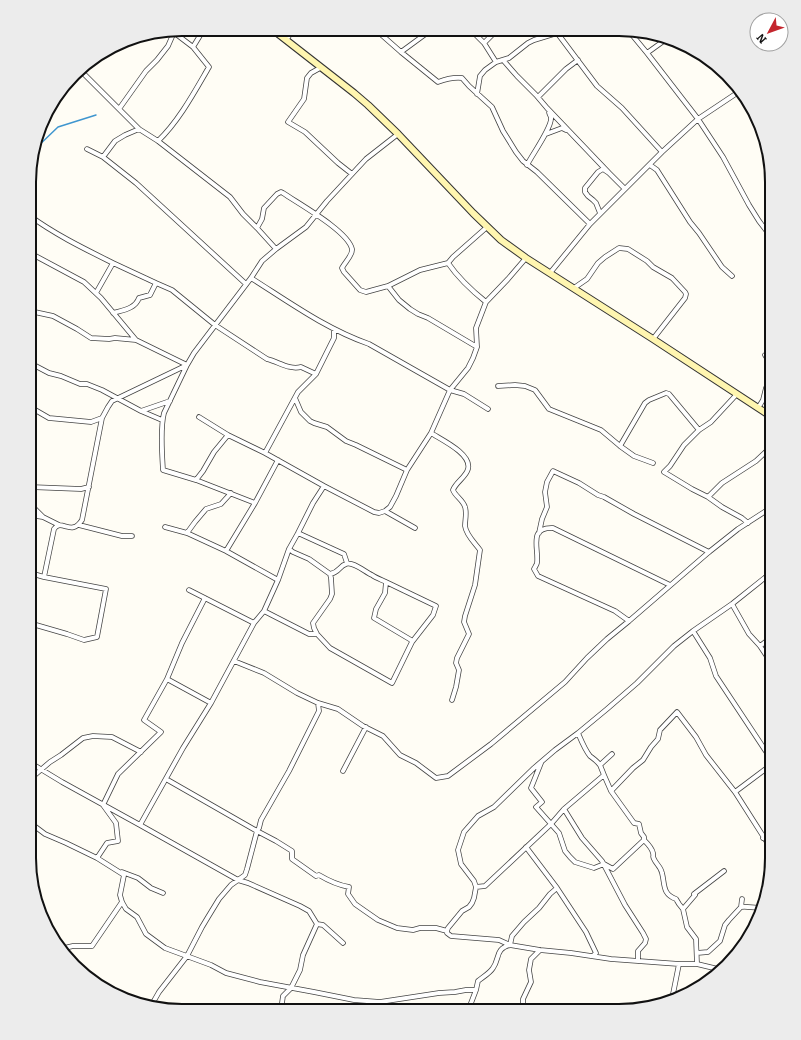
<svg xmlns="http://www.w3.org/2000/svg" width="801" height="1040" viewBox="0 0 801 1040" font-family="Bitter,serif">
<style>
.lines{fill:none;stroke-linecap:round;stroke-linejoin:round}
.stream{stroke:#3f96cf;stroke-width:1.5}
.minor-casing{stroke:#444;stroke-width:5.5}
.secondary-casing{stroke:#333;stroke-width:8}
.minor{stroke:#fff;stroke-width:4}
.secondary{stroke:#fff6b0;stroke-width:6}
.rim{fill:none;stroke:#111;stroke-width:2}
</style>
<rect width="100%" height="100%" fill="#fffdf5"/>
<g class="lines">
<path class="stream" d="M34,150L58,127L96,115"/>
<defs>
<path id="minor" d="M376,30L401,52L438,82C446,79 453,77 462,78L469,86L492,107L503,131L516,152L523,161L537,172L590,224
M471,30L484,43
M555,30L597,86L622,108L662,152
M628,30L647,53L698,119L723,157L749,205L759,221L772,238
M286,40L294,29
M193,47L204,29
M401,52L431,30
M647,53L665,40
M503,60L517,76L536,95L547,108L609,173
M496,62L484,43L497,30
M320,68L311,73L307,78L304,99L288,122L305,132L338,163L352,174
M79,69L139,129L158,141L230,197L243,214L257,228L276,249
M477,94L480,76L485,70L496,62L509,58L528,43L534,40L557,33
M538,97L566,69L578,60
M119,109L146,71L157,60L168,46L175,30
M546,134L562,128L566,130
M158,141C179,121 195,91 209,67L193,47L172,31
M87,149L103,157L136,183L246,284
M103,157L115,141L125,135L139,129
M527,165C532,155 552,127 551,118C551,116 549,114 549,112
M650,165L657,170L690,222L699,233L722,267L732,276
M600,213L596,203L593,200L588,196L585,192V188L598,172L603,169L609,173L625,189
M30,216C56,235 85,249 113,263L96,293
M257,228L262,219L264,208L277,194L281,192L283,193C299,204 348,231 352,249C353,255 345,262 342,268L344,272L360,290L366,292L388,286L420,270L448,263L453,257L487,227
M30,253L84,282L101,298L136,340L187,365
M526,258L508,279L486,302L476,328L477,347L473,358L468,368L450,390L431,433L407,470L396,496L390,507L385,511L379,513L374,512L324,486L313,503L298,533L289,549L278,580L264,611L254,623L211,703L167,679L144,720L161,732L118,774L103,805L116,823L118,841L107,843L97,858L124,875L120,895L122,902L126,909L137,917L146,934L165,948L211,965L226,973L260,982L314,992L354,1000L380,1002L439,993L455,992L466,990H476L478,981C483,977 490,973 493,968C500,958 495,949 510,945L540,950L571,953L611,959L679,964H697L722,970
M113,263L156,283L150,295L139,298C135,309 123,310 113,313
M448,263C459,279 471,290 486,302
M550,273L590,224L662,152L698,119L740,91
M251,278C289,302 326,329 369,344L450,390L464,394L488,409
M156,283L172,290L215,325L267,359C279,362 289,370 301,367L316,374
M388,286L399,300L410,309L418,314L428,318L477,347
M574,288L587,279L598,263L605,257L619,248L628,249L647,261L653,267L672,278L685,292L686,294L685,298L653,339
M30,311L53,316L77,329L91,338L109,339L115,338L136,340
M765,355L772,366
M30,363L49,373L61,376L80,384H87L102,390L141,411L170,401
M498,386L515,385L525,386L535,390L549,409L601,430L620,446L634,456L653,463
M737,394L711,422L699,430L684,445L670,466L664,472L692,489L708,497L722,507L742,518L748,523
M295,398L301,412L310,421L314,423L327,427L346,441L356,445L407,470
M30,407L49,418L91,422L102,418
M758,408L763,400L766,388L772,382
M141,411L162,420
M199,417L228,435L265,453
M431,433C442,440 472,454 468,469C466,477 456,482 453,490C455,496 463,500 465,507C467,513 465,520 465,526C466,535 475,543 480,550L475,585L465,616L464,622L469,634L457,658L456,663L459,670L456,687L452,700
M620,446L645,403L649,400L666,393L669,394L699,430
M196,480L203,471L214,452L228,435
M324,486L265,453L298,392L316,374L334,338V329
M30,487L81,489L89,487
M231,493L221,504L206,509L195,522L187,533L226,551L278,580
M708,497L722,483L756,461L772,446
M30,501L31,505L43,517
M255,503L196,480L163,470C162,454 160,428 164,413L187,365L194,353L251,278L262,261L276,249L306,227L327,201L366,159L398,134
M385,511L415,528
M30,515L43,517L59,525
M79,525L122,536H132
M165,527L187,533
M298,533L344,554L347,563
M539,533L542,519L547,507L545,492L547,482L553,471L579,483L598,495L604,497L634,514L709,552
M289,549L293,552L309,559L330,574L331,578L332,594L330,599L313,623L314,628L317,634L330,648L392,683L412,642L411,640L374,618L376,609L385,593L386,582C382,580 376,578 372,575C365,572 353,561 346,564C339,566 340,572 330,574
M226,551L255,503L278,460
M44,577L54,529C62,518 71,537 82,520L102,418L108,407L112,401L187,365
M386,582L436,606L433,615L412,642
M189,590L254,623
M732,604L749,634L760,646L772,664
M264,611L309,634H317
M629,621L615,611L538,576L534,569C535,567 537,564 537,563C539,548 528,527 553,528L670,585
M29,623L67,634L84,640L97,637L106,589L44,577L30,573
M693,631L710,658L716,676L767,753L772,758
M760,646L772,637
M234,661L264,673L297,693L318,703L338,709L363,726L383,736L400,755L416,763L436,778L448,776L491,744L565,682L587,658L607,639L629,621L709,552L738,529L772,507
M167,679L182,643L205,598
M211,703L183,748L140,825L238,880L248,883L300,906L309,911L317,924L323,925L343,943
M578,733L607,709L637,683L674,646L693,631L732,604L772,572
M29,762L62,782L140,825
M541,763L531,788L542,802L536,807L559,833L565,851L570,857L575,862L594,868L604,864
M343,771L366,727
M604,775L611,791
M166,779L257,831L276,841L292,851V859L316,876L319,875C329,881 338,885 349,887L348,894L355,904L365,911L378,920L397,928L413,930L420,928H436L447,931
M29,780L50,762L61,755L83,738L93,736L112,737L141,752
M735,792L767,768L772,764
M564,809L582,838L602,861L625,905L643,933L646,939L645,943L638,951V960
M29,822L45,834L66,843L99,859
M763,838L772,831
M644,840V837L641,833L639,824L634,823L611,791L633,768L643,760L651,747L658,739L660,730L677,712L696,737L706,755L735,792L772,850
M526,847L557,888
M604,864L613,869L644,840C648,844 652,848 653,853C654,858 652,855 654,859C656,864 661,867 662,873C665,884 662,894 676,899L679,904L683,909L687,927L696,939L697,964
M122,872L138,878L151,888L163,893
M476,887L485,886L551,824L564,809L604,775L600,765L612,754
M741,907C749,906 756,909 764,907
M683,909L695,895L694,894L724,871
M60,949L73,946H92L122,902
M697,953L708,952L720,941L725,925L729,920L741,907L742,899
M593,956L596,953L586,932L557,888L550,894L539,908L524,922L512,936L510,945L499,940L451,936L447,933V931L448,928L462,911L469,907L472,903L474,898L476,887L474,881L461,864L458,850L464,832L478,816L494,807L534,768L555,750L578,733C581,740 585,750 590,756C594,759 597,761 600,765
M672,999L679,964
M151,1006L159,992L187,956L202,927L208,917L219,899L231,885L245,875L247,869L257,831L259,828L261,820L289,771L319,711L318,703
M282,1010V1003L283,996L291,988L300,970L303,955L317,924
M468,1011L476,990
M523,1011V999L531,982L529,970L531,959L540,950"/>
<path id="secondary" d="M272,29L354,93L368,105L398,134L473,213L501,240L526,258L653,339L772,417"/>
</defs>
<use href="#minor" class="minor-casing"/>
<use href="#secondary" class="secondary-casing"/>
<use href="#minor" class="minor"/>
<use href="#secondary" class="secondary"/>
</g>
<path d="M0 0H801V1040H0ZM182 36H619A146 146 0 0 1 765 182V858A146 146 0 0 1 619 1004H182A146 146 0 0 1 36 858V182A146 146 0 0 1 182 36Z" fill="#ececec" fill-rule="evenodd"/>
<path class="rim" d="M182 36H619A146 146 0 0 1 765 182V858A146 146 0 0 1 619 1004H182A146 146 0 0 1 36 858V182A146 146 0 0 1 182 36Z"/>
<g transform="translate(769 32) rotate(229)"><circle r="19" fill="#ffffff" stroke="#a0a0a0"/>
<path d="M0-3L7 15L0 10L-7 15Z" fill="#c4262e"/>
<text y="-6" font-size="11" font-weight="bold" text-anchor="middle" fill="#111111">N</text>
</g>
</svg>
